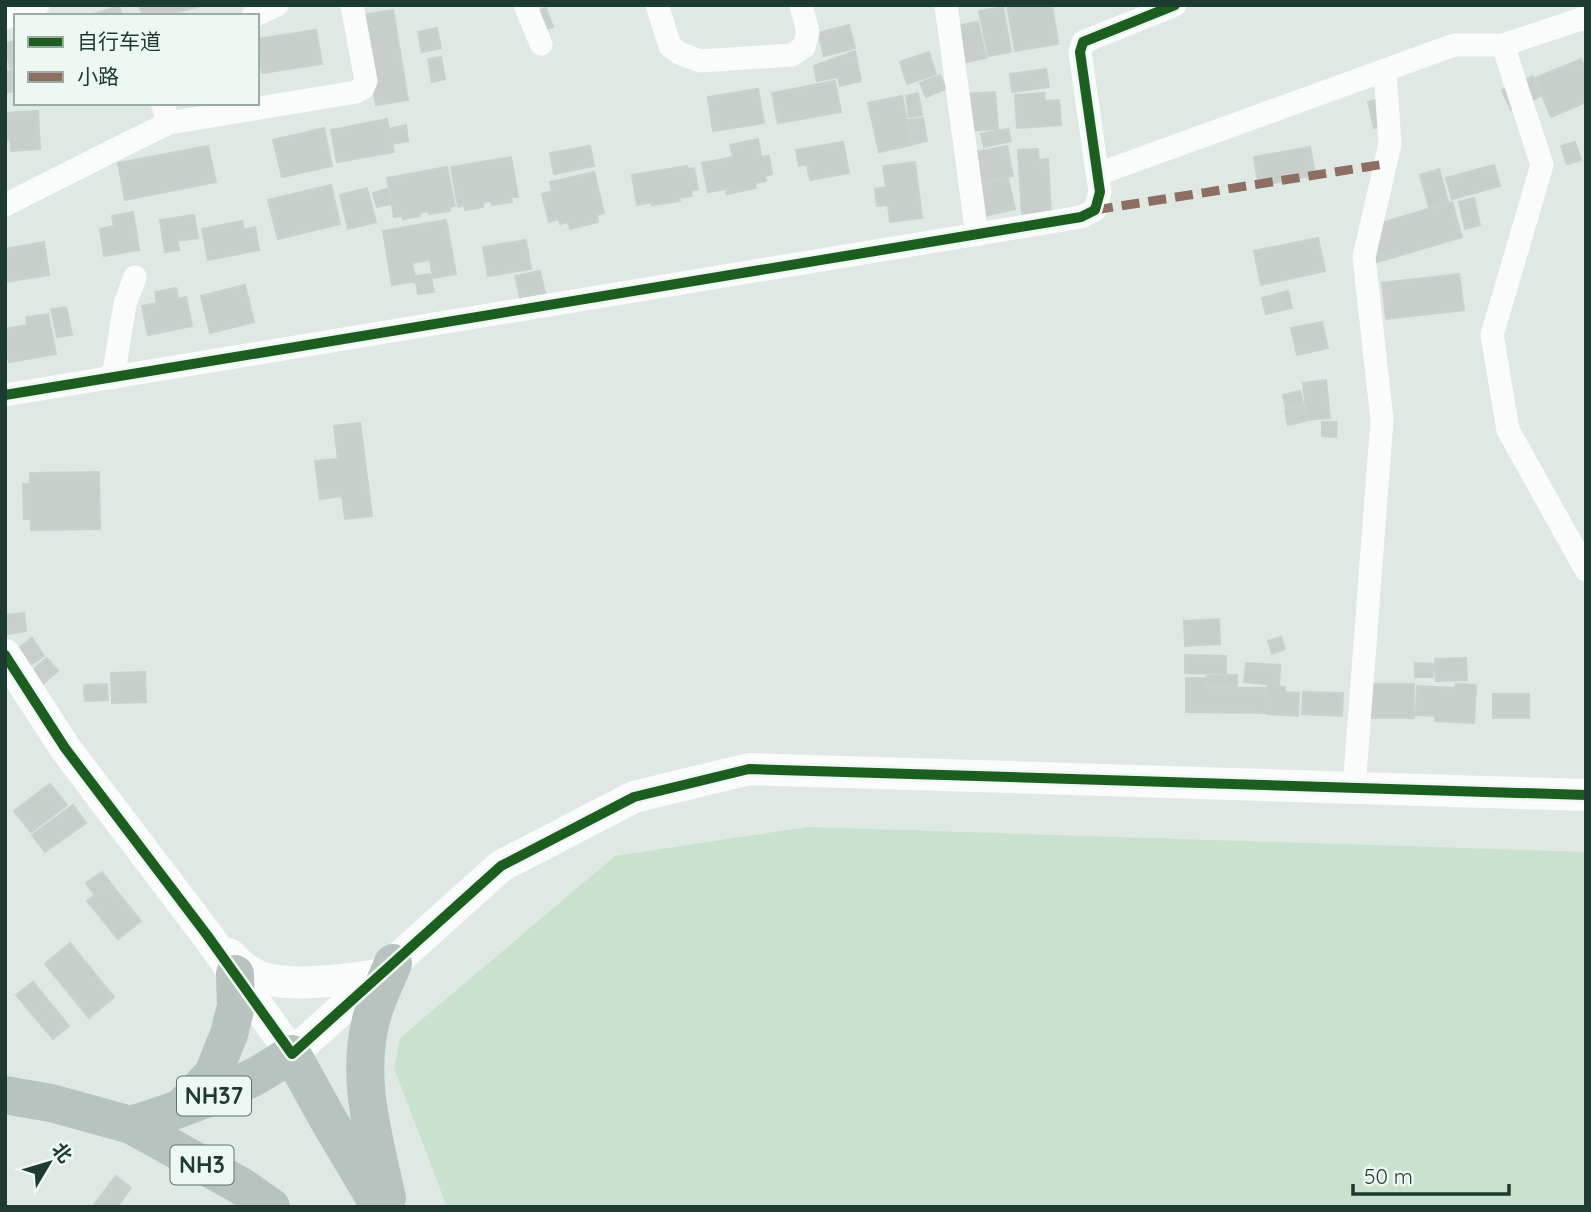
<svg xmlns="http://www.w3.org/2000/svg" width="1591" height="1212" viewBox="0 0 1591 1212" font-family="Quicksand,'Noto Sans SC',sans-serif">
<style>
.green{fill:#c8e2cd}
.building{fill:#c8cfcb;stroke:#c9d1cd;stroke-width:2}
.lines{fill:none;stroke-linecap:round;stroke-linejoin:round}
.street{stroke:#fafcfb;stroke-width:23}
.secondary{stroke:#fafcfb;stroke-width:32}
.highway{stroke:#b8c2bf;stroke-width:38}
.quiet{stroke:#8d6e63;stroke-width:9;stroke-dasharray:18 9;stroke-linecap:butt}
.cycleway-casing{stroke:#eef7f2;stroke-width:15}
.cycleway{stroke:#1b5e20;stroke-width:10}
.labels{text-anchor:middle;stroke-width:5;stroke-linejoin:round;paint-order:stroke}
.shield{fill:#eef7f2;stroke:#5c736b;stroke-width:2}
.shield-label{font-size:23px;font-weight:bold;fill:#1e3b31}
</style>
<rect width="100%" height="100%" fill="#e0e8e4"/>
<path class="green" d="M807,827L1586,852V1207H447L394,1068L400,1038L615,856Z"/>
<path class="building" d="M158,5L162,16H143L139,6Z
M160,5H199L200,6L163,16Z
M1007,5H1052L1058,44L1015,51Z
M119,6L122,16H87Z
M1003,7L1011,52L988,56L979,11Z
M546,8L553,27L532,34L525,16Z
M393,10L408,100L376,105L362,15Z
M978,22L986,58L958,64L950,27Z
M849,25L855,48L824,56L818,33Z
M437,28L441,48L422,52L418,32Z
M316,30L322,64L262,73L257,39Z
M16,41V67L10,68L5,43Z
M855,51L861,81L840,86L838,77L817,81L814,66Z
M929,52L936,74L907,84L900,62Z
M441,57L445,79L432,82L428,59Z
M1581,59L1586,69V102L1551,117L1535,78Z
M16,69V91L5,93V72Z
M1046,69L1049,87L1012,92L1010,74Z
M940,75L946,89L926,97L920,83Z
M1533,76L1541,96L1511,110L1502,90Z
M835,81L841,112L778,123L772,93Z
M758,89L764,123L713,131L708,97Z
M995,92L998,129L966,131L963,94Z
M918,93L922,115L909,117L906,96Z
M1044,93L1045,101L1059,100L1061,125L1017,128L1015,95Z
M902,96L912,145L879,152L868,103Z
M1393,96L1399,122L1374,128L1368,102Z
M38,111L40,149L11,151L10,140H5V113Z
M923,118L927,141L913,144L909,120Z
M387,119L389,129L406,125L408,141L392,144L394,152L337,162L331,130Z
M324,128L332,166L282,177L273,140Z
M1008,129L1011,141L984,147L981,134Z
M758,139L761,157L769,156L772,174L765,176L766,181L755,183L756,188L727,194L726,189L708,192L702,163L733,157L730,145Z
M843,142L849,173L810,180L807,164L799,166L796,150Z
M1575,142L1581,160L1567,164L1561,146Z
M208,146L216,182L125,200L118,163Z
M590,146L594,166L554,174L550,153Z
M1007,146L1013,176L977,183L971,153Z
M1310,147L1315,175L1259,186L1254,157Z
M1038,149L1039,160L1048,159L1051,215L1022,216L1018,150Z
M511,157L518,197H511L512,202L492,205L491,201L483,202V207L465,210L464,205L458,207L451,167Z
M915,162L922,218L890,222L888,205L877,206L875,189L886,187L883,166Z
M1494,165L1500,186L1452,199L1446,178Z
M687,166V169L694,168L698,189L691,191L692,196L679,198L680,201L652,205V202L637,205L632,175Z
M447,167L455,206L449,207L450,211L429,214L428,211L420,213V216L403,219L402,216L394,217L387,178Z
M1439,169L1448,202L1429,207L1420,175Z
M594,172L604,213L597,215L598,222L570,229L568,222L560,224L559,219L549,222L542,194L552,191L550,182Z
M1008,179L1015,209L980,217L974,186Z
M331,185L340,224L278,239L268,200Z
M367,188L376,222L348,229L340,195Z
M387,189L391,204L377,207L373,193Z
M1474,198L1480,225L1465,229L1459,202Z
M1452,202L1462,237L1374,263L1364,228Z
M133,212L139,250L104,256L100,229L114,226L112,216Z
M194,215L198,238L178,241L179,250L165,252L160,220Z
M446,220L456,274L433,278L430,260L412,263L416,281L392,285L383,231Z
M242,221L244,230L255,227L259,250L208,260L202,229Z
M1318,238L1325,271L1261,285L1254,251Z
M526,240L531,269L488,276L483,247Z
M44,242L49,275L5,282V249Z
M540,271L545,293L520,298L515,276Z
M430,274L434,292L418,294L415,276Z
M1459,274L1464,310L1386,319L1382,283Z
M245,285L254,322L210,333L201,296Z
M176,288L178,299L186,297L192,326L148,335L142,306L157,303L155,292Z
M1288,291L1292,308L1266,314L1262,298Z
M66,307L72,335L57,337L51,309Z
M48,314L56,354L9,362L5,344V329L27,325L26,317Z
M1322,322L1328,348L1297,355L1291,328Z
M1326,380L1330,418L1307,420L1303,383Z
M1300,391L1303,404L1286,408L1283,395Z
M1303,406L1306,421L1288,425L1285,410Z
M1322,422H1337L1336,437L1322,436Z
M360,423L372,516L345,519L342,496L320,499L315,461L338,459L334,426Z
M99,472L100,529L31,530V519H24L23,484H30V473Z
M24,613L26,631L7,634L5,615Z
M1219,619L1220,644L1185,646L1184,621Z
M1281,637L1285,649L1272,654L1268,641Z
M32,638L44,656L26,668L14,651Z
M1185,655L1226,656V674L1185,673Z
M47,658L58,671L40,686L29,673Z
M1466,658L1467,680L1436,681L1435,659Z
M1246,663L1280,665L1279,685L1244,682Z
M1415,663L1434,664L1433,677H1415Z
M145,672L146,702L112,703L111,673Z
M1207,675H1237V686H1207Z
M1186,678H1205V687L1266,688V713L1186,712Z
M107,684L108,700L85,701L84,685Z
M1367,684H1414V718H1367Z
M1456,684L1476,685L1474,723L1435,721V716L1416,715L1417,686L1455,688Z
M1268,686L1285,687V692L1299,693L1298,716L1267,714Z
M1303,692L1343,693L1342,716L1302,714Z
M1493,694H1529V718H1493Z
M50,784L67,805L31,832L14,811Z
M73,805L86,823L45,852L32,835Z
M102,872L110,882L94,894L86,883Z
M110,883L141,921L118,939L87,901Z
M70,943L114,997L89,1018L45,964Z
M33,982L69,1026L53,1039L16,995Z
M116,1176L131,1188L117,1207H92Z"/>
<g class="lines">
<path class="street" d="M525,5L541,44
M657,5L670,46L679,53L700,61L792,55L804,47L808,32L801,5
M946,5L977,235
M253,16L277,5
M5,18L38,5
M1503,45L1542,165L1492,335L1508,430L1586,570
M162,103L169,123
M1098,174L1454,45H1503L1584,18
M5,205L118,148L169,123L356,92L363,88L366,81L352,5
M113,378L125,304L135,277
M5,395L1081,217L1095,210L1100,192L1080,52L1083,42L1175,5
M1354,788L1382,420L1364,257L1390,144L1385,70"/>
<path class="secondary" d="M5,655L65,748L207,935L292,1054L501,866L634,797L749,769L1586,795
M229,954C236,960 242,968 250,972C279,991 346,979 380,975"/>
<path class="highway" d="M5,1095L51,1103L131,1125L241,1186L271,1207
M185,1104L213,1074L229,1034L236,1006L235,974
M131,1125C173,1112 215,1097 254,1077C267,1070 280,1061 292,1054L329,1121L380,1207
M387,1198C374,1138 354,1074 373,1013C378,996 387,979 393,963"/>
<path class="quiet" d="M1095,210L1385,164"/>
<defs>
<path id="cycleway" d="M5,395L1081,217L1095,210L1100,192L1080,52L1083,42L1175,5
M5,655L65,748L207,935L292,1054L501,866L634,797L749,769L1586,795"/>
</defs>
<use href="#cycleway" class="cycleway-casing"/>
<use href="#cycleway" class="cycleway"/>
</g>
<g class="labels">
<g class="shield">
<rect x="177" y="1076.5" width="74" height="39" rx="5"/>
<rect x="170.5" y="1145.5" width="63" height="39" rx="5"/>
</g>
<g class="shield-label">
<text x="214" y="1104">NH37</text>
<text x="202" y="1173">NH3</text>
</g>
</g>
<rect width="1591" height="1212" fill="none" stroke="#1e3b31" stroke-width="14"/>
<rect x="14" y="14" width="245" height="91" fill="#eef7f2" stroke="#9baca5" stroke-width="2"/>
<rect x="28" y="37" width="35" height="10" fill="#1b5e20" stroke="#9baca5" stroke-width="2"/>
<text x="77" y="49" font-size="21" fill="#1e3b31">自行车道</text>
<rect x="28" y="72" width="35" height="10" fill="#8d6e63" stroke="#9baca5" stroke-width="2"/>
<text x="77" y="84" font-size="21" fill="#1e3b31">小路</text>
<g transform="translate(49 1163) rotate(52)" stroke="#eef7f2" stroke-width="5" paint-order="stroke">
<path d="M0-5L12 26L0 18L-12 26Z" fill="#1e3b31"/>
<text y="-10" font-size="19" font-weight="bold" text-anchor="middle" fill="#1e3b31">北</text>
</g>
<path d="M1353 1184v10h156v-10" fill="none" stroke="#1e3b31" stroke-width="3.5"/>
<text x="1364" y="1184" font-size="21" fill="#1e3b31" stroke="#eef7f2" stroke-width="5" paint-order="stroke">50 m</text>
</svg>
